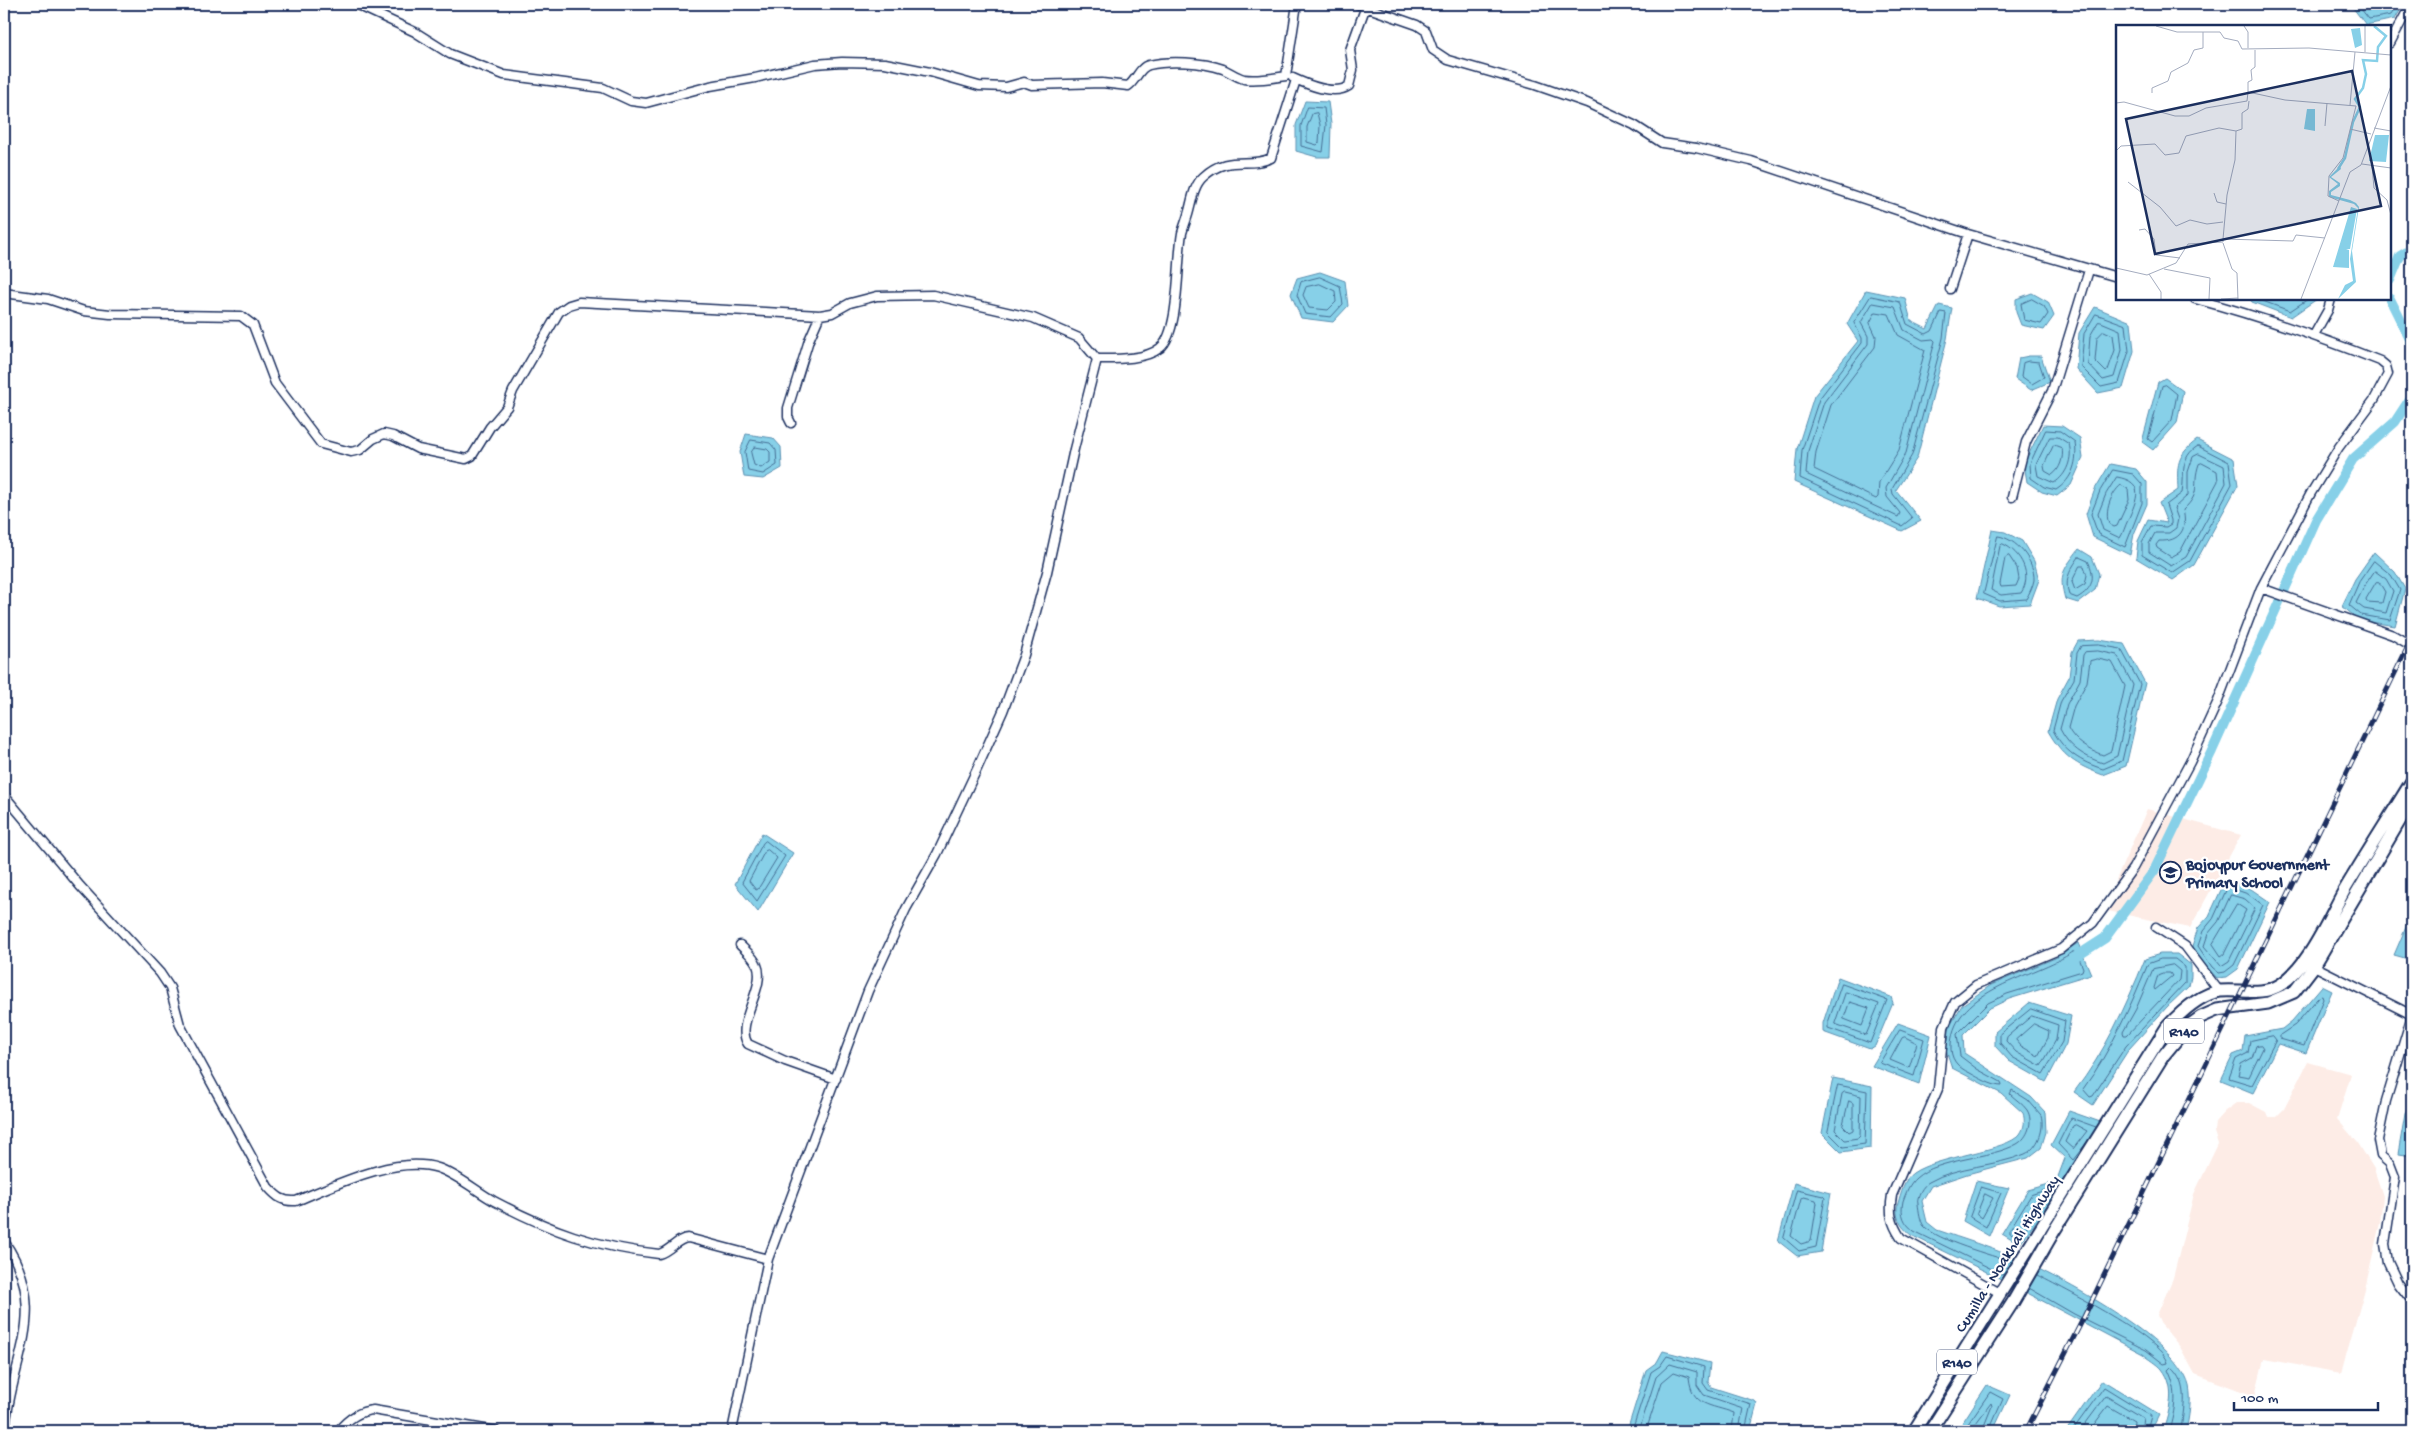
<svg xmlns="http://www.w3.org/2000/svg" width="2416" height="1435" viewBox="0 0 2416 1435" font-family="'Gochi Hand',sans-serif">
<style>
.built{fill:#fdece6}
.water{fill:#87d0e8;stroke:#5c90b1}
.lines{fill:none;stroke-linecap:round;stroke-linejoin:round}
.shore{stroke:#466f95;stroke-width:1}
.canal{stroke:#87d0e8;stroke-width:10}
.minor-casing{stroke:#1b2f5e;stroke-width:11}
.primary-casing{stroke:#1b2f5e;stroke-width:15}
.minor{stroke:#fff;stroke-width:8}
.primary{stroke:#fff;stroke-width:11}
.rail-casing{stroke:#1b2f5e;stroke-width:5}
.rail{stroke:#fff;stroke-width:3;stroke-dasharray:9;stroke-linecap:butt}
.labels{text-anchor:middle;stroke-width:4.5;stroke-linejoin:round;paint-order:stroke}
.shield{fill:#fff;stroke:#5f6d8e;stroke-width:1}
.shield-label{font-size:15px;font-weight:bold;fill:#1b2f5e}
.poi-label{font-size:16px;font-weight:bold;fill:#1b2f5e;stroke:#fff;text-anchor:start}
.street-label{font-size:16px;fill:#1b2f5e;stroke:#fff}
.inset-river{fill:none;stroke:#87d0e8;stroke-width:2.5}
.inset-road{fill:none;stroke:#a4acbf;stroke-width:1}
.view{fill:#1b2f5e;fill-opacity:0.15;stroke:#1b2f5e;stroke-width:2.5}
.inset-edge{fill:none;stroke:#1b2f5e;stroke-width:2.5}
</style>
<rect width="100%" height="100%" fill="#fff"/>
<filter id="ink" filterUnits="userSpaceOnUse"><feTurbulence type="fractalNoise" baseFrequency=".02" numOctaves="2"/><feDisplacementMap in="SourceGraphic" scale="10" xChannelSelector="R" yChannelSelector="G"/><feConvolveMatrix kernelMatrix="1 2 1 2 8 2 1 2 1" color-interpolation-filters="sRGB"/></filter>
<g filter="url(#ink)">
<path class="built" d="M2147,809L2241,835L2190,928L2103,910Z
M2308,1062L2351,1074L2337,1119L2358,1143L2374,1169L2383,1196L2380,1223L2365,1289L2341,1373L2264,1359L2255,1396L2195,1374L2180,1347L2160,1323L2157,1315L2173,1278L2194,1194L2218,1144L2214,1132L2215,1122L2225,1111L2236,1103H2249L2266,1112L2268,1117H2276L2284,1109Z"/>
<path class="water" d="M2350,4H2404L2395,19L2366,25Z
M1305,101L1328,102L1331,124L1330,157H1317L1296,151V125Z
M1320,272L1345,281L1348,306L1333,322L1301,318L1291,294L1297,278Z
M1866,290L1905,298L1911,321L1927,329L1939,305L1952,308L1947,339L1917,458L1896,490L1921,521L1902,531L1794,482L1797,449L1814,396L1858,341L1847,324Z
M2032,293L2048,302L2054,316L2044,330L2021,325L2016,312V299Z
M2250,299H2317L2291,317L2252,302Z
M2095,307L2131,322L2134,351L2123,388L2098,393L2076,369L2079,333Z
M2029,356H2041L2050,382L2031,390L2015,379L2019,358Z
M2165,378L2183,391L2177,423L2153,450L2142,442L2158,382Z
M2043,425L2062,426L2080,438L2083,458L2071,485L2057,496L2042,492L2027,482L2024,464Z
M746,434L773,438L781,447L782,468L763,479L744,477L740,452Z
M2197,440L2234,459L2238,485L2194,565L2173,580L2136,558L2138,541L2148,520L2167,523L2159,503L2178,490C2177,465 2176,456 2197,440Z
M2110,464L2136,469L2147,482V504L2134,534L2130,555L2093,537L2086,514L2095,489Z
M1992,530L2005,532L2022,541L2034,561L2039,580L2030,604L1999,606L1977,598Z
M2079,549L2092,557L2099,574L2095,590L2078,603L2065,599C2058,574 2064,569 2079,549Z
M2374,552L2395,572L2405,589L2395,626L2359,620L2342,606L2355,579Z
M2099,640L2124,644L2145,683L2126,766L2103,775C2076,765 2063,757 2048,731L2057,699L2069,677L2072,652L2078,641Z
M762,833L793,853L758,912L735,884Z
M2226,879L2251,889L2270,902L2238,969L2227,977L2217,978L2194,953L2192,946L2198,928L2209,916Z
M2412,913V960L2394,955Z
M2078,943L2091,974L2009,999L1990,1008L1963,1035L1964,1053L2031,1097L2045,1112L2046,1132L2041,1148L2028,1158L1967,1174L1931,1186L1922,1201L1927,1222L1937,1230C1963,1239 1990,1247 2015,1258C2059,1277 2177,1339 2189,1386C2192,1400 2189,1417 2186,1431H2163C2169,1412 2177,1388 2162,1369C2158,1364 2149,1359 2143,1354L1999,1278L1911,1235C1901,1227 1894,1217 1898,1203C1901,1193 1904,1179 1913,1173C1937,1156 2008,1151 2020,1134C2025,1127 2025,1120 2023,1113L2002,1094L1952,1068L1946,1050L1950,1026L1962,1005L1991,985L2055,958Z
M2160,954H2177L2191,965V977L2189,986L2167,1007L2129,1049L2093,1105L2074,1092C2105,1052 2126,1006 2145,959Z
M1838,977L1891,997L1893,1003L1875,1046L1870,1049L1823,1032V1023Z
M2322,986L2332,991L2306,1053L2278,1044L2253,1093L2221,1080L2233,1055L2243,1051L2245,1036L2282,1029L2292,1021Z
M2029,1003L2071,1016L2066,1044L2046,1082L2009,1061L1995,1046V1032Z
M1898,1023L1931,1035L1919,1084L1872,1066Z
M1833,1078L1872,1086L1871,1148L1841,1152L1822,1133Z
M2412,1095V1156L2398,1154L2405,1114Z
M2069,1111L2106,1124L2020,1244L2002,1233L2028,1190L2056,1182L2065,1158L2051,1145Z
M1976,1181L2009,1188L1989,1236L1963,1221Z
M1794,1183L1831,1193L1821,1252L1797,1256L1778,1241Z
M1663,1351L1710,1363L1708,1382L1711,1387L1755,1401L1757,1404L1750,1431H1627L1646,1370L1657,1362Z
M2102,1380L2159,1415L2151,1431H2066Z
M1987,1385L2010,1395L1993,1431H1957Z"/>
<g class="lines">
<path class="shore" d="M2357,4L2369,19L2391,15L2398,4
M1308,107L1324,108L1326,125L1323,152L1301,146V126Z
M1317,113L1320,125L1319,143L1317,145L1307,142V127L1312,114Z
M1320,277L1340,286L1343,304L1331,317L1305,314L1297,295L1301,282Z
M1320,284L1335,291L1336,302L1328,310L1309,308L1303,295L1306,287Z
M1871,296L1900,302L1907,324L1926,334L1932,331L1941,312L1946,313L1943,338L1912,455L1892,489L1893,494L1912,518L1902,526L1800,478L1802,450L1819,399L1862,343V338L1854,323Z
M2032,299L2044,306L2048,314L2041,324L2024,320L2021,304Z
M2257,299L2290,311L2308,299
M1873,303L1895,307L1904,330L1923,340L1933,339L1935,341L1906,453L1886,488L1887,497L1900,513L1898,517L1806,474L1808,451L1824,402L1868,344V336L1861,323Z
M1876,312L1889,314L1898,335L1925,350L1899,450L1879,482L1878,497L1876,499L1814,469L1816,452L1831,405L1875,347L1876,336L1870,323Z
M2096,314L2126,325L2129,351L2119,383L2101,387L2081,367L2084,334Z
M2101,322L2120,330L2122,350L2114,377L2103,380L2088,364L2090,336L2098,322Z
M2104,331L2113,335L2115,350L2108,370L2106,372L2095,361L2097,338Z
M2029,361L2039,362L2044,377L2032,384L2021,376L2023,363Z
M2166,385L2177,394L2172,420L2152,442L2148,439L2162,386Z
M2046,430L2060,431L2075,442C2078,461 2073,479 2056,490L2044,487L2031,478L2030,464Z
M2050,437H2058L2069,444C2073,458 2067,475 2054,483L2038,476L2036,465Z
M751,440L770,443L776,450L777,465L763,474L748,471L745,452Z
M2054,445L2062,448C2064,457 2060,470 2052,475L2045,471L2044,466Z
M2198,446L2229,462L2232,484L2190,561L2172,573L2142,555V542L2151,526L2166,527L2171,524V520L2166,505L2182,493C2185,475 2179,457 2198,446Z
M755,447L767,449L770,452V462L761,468L754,465L751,453Z
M2199,454L2224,466L2226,483L2186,557L2171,566L2149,552V544L2155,533H2169L2176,528L2178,519L2174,508L2188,495V472L2193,457Z
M2202,463L2217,471L2218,481L2180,552L2171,557L2157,548L2156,545L2159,541C2180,542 2188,529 2183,510C2203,491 2191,487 2199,464Z
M2113,470L2133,474L2142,484V503L2125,547L2098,534L2091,514L2100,491Z
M2117,477C2146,482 2137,499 2128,520C2125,526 2123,534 2120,538L2103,530L2098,514L2106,494Z
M2121,485L2128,489L2129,500L2117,526L2114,527L2109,524C2104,512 2111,493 2121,485Z
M1998,536C2016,538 2035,561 2034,580C2033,586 2029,594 2026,599L2000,601L1984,594Z
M2003,544C2021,552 2033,575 2021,593L2001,595L1991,590L2000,546Z
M2009,556L2017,568L2019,579L2016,586L2001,587L2000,584L2005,558Z
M2079,557L2088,561C2096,577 2093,589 2077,598L2069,595C2064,579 2070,570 2079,557Z
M2374,561L2391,575L2400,590L2390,620L2361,615L2349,605L2359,582Z
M2080,566H2084L2087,575L2085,584L2075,590L2072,582Z
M2375,571L2386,579L2393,591L2386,613L2364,609L2356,603L2365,585Z
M2379,582L2385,592L2382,603L2367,602L2366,599L2376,582Z
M2099,645L2121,649L2140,684L2122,761L2103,769C2081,762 2064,752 2053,730L2061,701L2074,679L2077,653L2081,646Z
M2098,651L2117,655L2133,685L2117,756L2103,763C2084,757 2069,747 2060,729L2067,704L2080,680L2083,655L2085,652Z
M2098,659L2112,662L2125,686L2111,751L2103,755C2089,750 2075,742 2068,728L2074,706L2087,682L2090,661Z
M766,841L785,856L757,901L742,882L763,843Z
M768,850L777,858L758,889L756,890L749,881L765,851Z
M2228,887L2248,894L2263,905L2234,965L2225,972L2219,973L2212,967L2198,946L2203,931L2213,919Z
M2231,895L2245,899L2255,908L2229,961L2221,966L2204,946L2208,934L2218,922Z
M2237,904L2246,910L2224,954L2221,956L2213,944Z
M2073,952L2077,953L2083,968L2082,971L2007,994L1988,1003L1957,1034L1960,1056L1977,1069L2001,1082L2002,1086C1992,1086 1979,1078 1970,1073C1957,1067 1950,1059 1951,1044C1955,988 2034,978 2073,952Z
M2161,959H2175L2185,967V983L2126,1046L2093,1096L2090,1097L2083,1089C2111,1051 2130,1007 2148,964Z
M2173,965L2180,971L2179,980L2127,1035H2124L2123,1032L2136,1009L2153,969Z
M2163,973H2170L2172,976L2155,990L2154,988L2158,975Z
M1842,984L1887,1000L1870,1043L1828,1028V1023Z
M1846,992L1879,1004L1866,1035L1835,1024Z
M2319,997L2322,996L2323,999L2304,1046L2280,1039V1035L2295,1025Z
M1850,1002L1869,1008L1862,1026L1844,1019Z
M2031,1009L2065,1021L2062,1042L2043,1074L2012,1057L2000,1043V1034Z
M2032,1016L2058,1025L2056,1040L2041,1066L2016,1052L2006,1041L2007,1037Z
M2034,1024L2049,1031L2048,1038L2038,1056L2021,1046L2016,1040Z
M1900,1030L1924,1039L1914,1076L1880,1063Z
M2273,1036L2276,1040L2252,1085L2229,1078L2236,1059L2248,1053L2250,1041Z
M1905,1037L1917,1043L1909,1068L1890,1060L1902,1038Z
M2261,1045L2263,1048L2249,1077L2238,1075L2241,1064L2252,1058L2256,1046Z
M1838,1085L1867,1091L1865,1144L1843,1147L1828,1132Z
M1845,1092L1861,1096L1860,1136L1858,1138L1845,1140L1835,1130L1842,1094Z
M1849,1101L1853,1103V1130L1849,1132L1843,1126Z
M2076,1125L2087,1131L2073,1149L2065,1142L2073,1126Z
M2088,1141L2073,1160L2058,1144L2071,1118L2096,1127
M1981,1187L2001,1193L1986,1227L1970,1217Z
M1797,1190L1823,1196L1825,1198L1816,1247L1799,1251L1784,1238Z
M2047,1190L2050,1194L2020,1236L2010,1233V1229L2031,1195Z
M1985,1194L1993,1198L1982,1218L1977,1214Z
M1804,1197L1816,1200L1817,1203L1811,1241L1801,1244L1791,1236L1801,1199Z
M2004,1275L1914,1231C1904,1223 1900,1215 1903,1201C1906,1193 1909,1184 1916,1178C1938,1158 1991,1159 2017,1144C2028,1138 2034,1121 2027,1110C2023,1104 2015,1099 2010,1094L2012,1090L2028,1100L2041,1115C2045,1129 2038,1148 2025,1154C1995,1167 1958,1165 1929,1182C1923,1185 1916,1197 1918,1204C1919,1211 1920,1221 1924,1226C1938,1241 1991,1255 2012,1262
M2029,1288L2074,1314L2146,1350L2164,1364L2168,1363C2163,1339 2062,1288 2037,1275
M1632,1431L1651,1372L1660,1366L1667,1356L1704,1367L1703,1383L1708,1390L1751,1404L1745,1431
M1639,1431L1656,1377L1670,1364L1697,1372V1385L1704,1395L1743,1408L1739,1431
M1646,1431L1662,1382L1674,1372L1689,1377C1692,1407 1710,1404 1734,1413L1732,1431
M1963,1431L1990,1392L2003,1399L1989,1431
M1970,1431L1991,1403L1992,1406L1982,1431
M2072,1431L2104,1387L2151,1416L2147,1431
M2080,1431L2106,1396L2143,1418L2141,1431
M2089,1431L2108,1406L2134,1421L2133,1431
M2169,1431C2175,1409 2179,1392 2168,1370L2171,1367C2191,1384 2183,1409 2181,1431"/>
<path class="canal" d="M2390,280L2400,256L2412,249
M2390,299L2412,343
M2071,960L2105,938L2154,871L2212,751L2316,520L2353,459L2395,422L2412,396"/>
<defs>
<path id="minor" d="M355,4L415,32L450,54L504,75L603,88L631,101L646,103L710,86L755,78L815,64L842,62L885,63L930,72L979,86L1006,87L1024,82L1032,85L1102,83L1128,86C1136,81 1139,67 1149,65C1169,60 1203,62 1223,69C1230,72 1236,77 1244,79C1257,81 1273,78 1286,76L1297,4
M1357,4L1417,25L1426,31L1433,50L1448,60L1535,85L1587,103L1634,125L1662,143L1696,148L1751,161L1968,234L2117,277
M2390,43L2411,4
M1293,78C1308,85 1334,96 1349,86L1353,70L1350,50L1366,6
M1950,289L1968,234
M4,293L48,299L84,311L110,314L241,316L253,325L275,383L321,444L351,452L360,450L373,439L384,434L393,436L418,449L466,459L472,456L490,427L507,407L513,391L559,312L569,305L579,302L820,315L832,313L850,303L877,296L933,295L1033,318L1079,338L1097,359
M2314,335L2328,310L2331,299
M791,423L788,417V408L809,340L820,315
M2012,497L2026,442L2052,391L2089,270
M2261,588L2393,635L2412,646
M4,795L80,886L160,973L170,988L180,1025L268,1187C277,1197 283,1202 296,1201C335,1185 396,1155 438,1168C458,1175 476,1191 494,1201C551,1231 595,1247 659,1254C670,1251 678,1238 688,1238L768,1259
M2156,927L2185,946L2219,991
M740,945C746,951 754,957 757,965C767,987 734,1024 748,1044L785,1061L836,1079
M2314,966L2412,1015
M2412,1015L2386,1101L2378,1140L2381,1156L2390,1164L2395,1177L2385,1244L2388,1262L2398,1283L2412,1301
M4,1241C52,1311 10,1359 5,1431
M2000,1293L1901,1238C1891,1223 1889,1213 1892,1195L1938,1089L1944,1027L1955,1002L1976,985L2061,949L2093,923L2133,868L2190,762L2218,701L2261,588L2311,493L2339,447L2374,400L2388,374L2386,366L2380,361C2319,337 2259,316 2195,299
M338,1431C347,1420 358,1411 373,1410L496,1431
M732,1431L768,1259L868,991L906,909L937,854L977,769L1003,711L1024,655L1047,572L1074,449L1097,359C1116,359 1145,360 1160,348C1180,333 1177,259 1182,233C1184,226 1187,219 1189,211C1192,200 1194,185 1203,177C1229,153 1248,169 1271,158L1296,80"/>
<path id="primary" d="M1914,1431L2167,1027C2180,1013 2200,994 2220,991C2240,989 2262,996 2280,985C2309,966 2328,920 2344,891C2366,854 2390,817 2412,781
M1930,1431L2013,1302L2054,1231L2163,1056L2187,1027L2201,1017L2217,1010L2268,1003L2294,992L2314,966L2412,800"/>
</defs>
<use href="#minor" class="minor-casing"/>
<use href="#primary" class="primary-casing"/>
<use href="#minor" class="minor"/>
<use href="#primary" class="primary"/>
<defs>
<path id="rail" d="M2026,1431L2081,1323L2412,638"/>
</defs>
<use href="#rail" class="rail-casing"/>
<use href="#rail" class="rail"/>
</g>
</g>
<defs>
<symbol id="school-ring" viewBox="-11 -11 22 22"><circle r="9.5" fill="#fff" stroke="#1b2f5e" stroke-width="1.5"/><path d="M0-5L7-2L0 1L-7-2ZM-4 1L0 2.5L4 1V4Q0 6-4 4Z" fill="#1b2f5e"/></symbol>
</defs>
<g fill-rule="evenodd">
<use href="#school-ring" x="2158" y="860" width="25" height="25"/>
</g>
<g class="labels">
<g class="shield">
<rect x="2164" y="1018.5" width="40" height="25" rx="4"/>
<rect x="1937" y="1349.5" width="40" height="25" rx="4"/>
</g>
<g class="shield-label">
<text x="2184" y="1036">R140</text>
<text x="1957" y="1367">R140</text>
</g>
<g class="poi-label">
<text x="2186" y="869">Bojoypur Government<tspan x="2186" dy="18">Primary School</tspan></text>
</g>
<g class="street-label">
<text transform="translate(2006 1253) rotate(-58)" y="6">Cumilla - Noakhali Highway</text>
</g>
</g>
<g transform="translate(2116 25)">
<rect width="275" height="275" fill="#fff"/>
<path d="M244,3L246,20L239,23L235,4ZM191,84H199V106L188,104ZM259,110H273L270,137L253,136ZM224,141L225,144L215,152L224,158V161L215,167V170L234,175L240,178L243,182L236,226L240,257L222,274L229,260L237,256L234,234L242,183L238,179L213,172V166L222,159L213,152ZM235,182L241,184L234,224H230L233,225V243L217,242Z" fill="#87d0e8"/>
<path class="inset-river" d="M222,144L229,133L237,97L244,82L239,74L247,63L250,49L247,35L261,36L262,22L270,11L258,1"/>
<path class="inset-road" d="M40,1L61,7H104L108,13L122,16L126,24L193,23L275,30M128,1L132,7V23M249,1V27M132,67V57L136,55L135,45L139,42V25M36,68V63L52,56L55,47L72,38L78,25L87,23V7M0,78L8,77L59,91H73L90,83L131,76L132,67L169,75L240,81L227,133L213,151L212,171L223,176M234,80L239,27M209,101L211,78M258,103L275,106M234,104L255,109M0,126L5,121L39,119L49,130L63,128L70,111L103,103L120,106M246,139L275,143M256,141L258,163L271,175L275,190M12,157L44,182L60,201L74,195L91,199L107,197M98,168L101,177L110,179M23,205L29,204L38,214L40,230L64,233M107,214L111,170L119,135L120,106L126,104V88L132,84L133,76M107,218L116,244L121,248L122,274M0,243L31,250L60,238L72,219L107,217V214L177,216L180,210L209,213M48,244L94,253L93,274M33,249L45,267V274M105,274L122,273M185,274L234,147L245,140L275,61"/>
<path class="view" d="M236,46L265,181L39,229L10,94Z"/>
<rect width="275" height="275" class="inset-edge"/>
</g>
<rect width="2416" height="1435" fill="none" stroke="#fff" stroke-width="20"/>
<rect x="10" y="10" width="2396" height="1415" fill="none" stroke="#1b2f5e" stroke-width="2" filter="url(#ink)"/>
<path d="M2234 1402v8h144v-8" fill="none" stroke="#1b2f5e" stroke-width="2.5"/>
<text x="2241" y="1402" font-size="15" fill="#1b2f5e" stroke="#ffffff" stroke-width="4" paint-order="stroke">100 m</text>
</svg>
